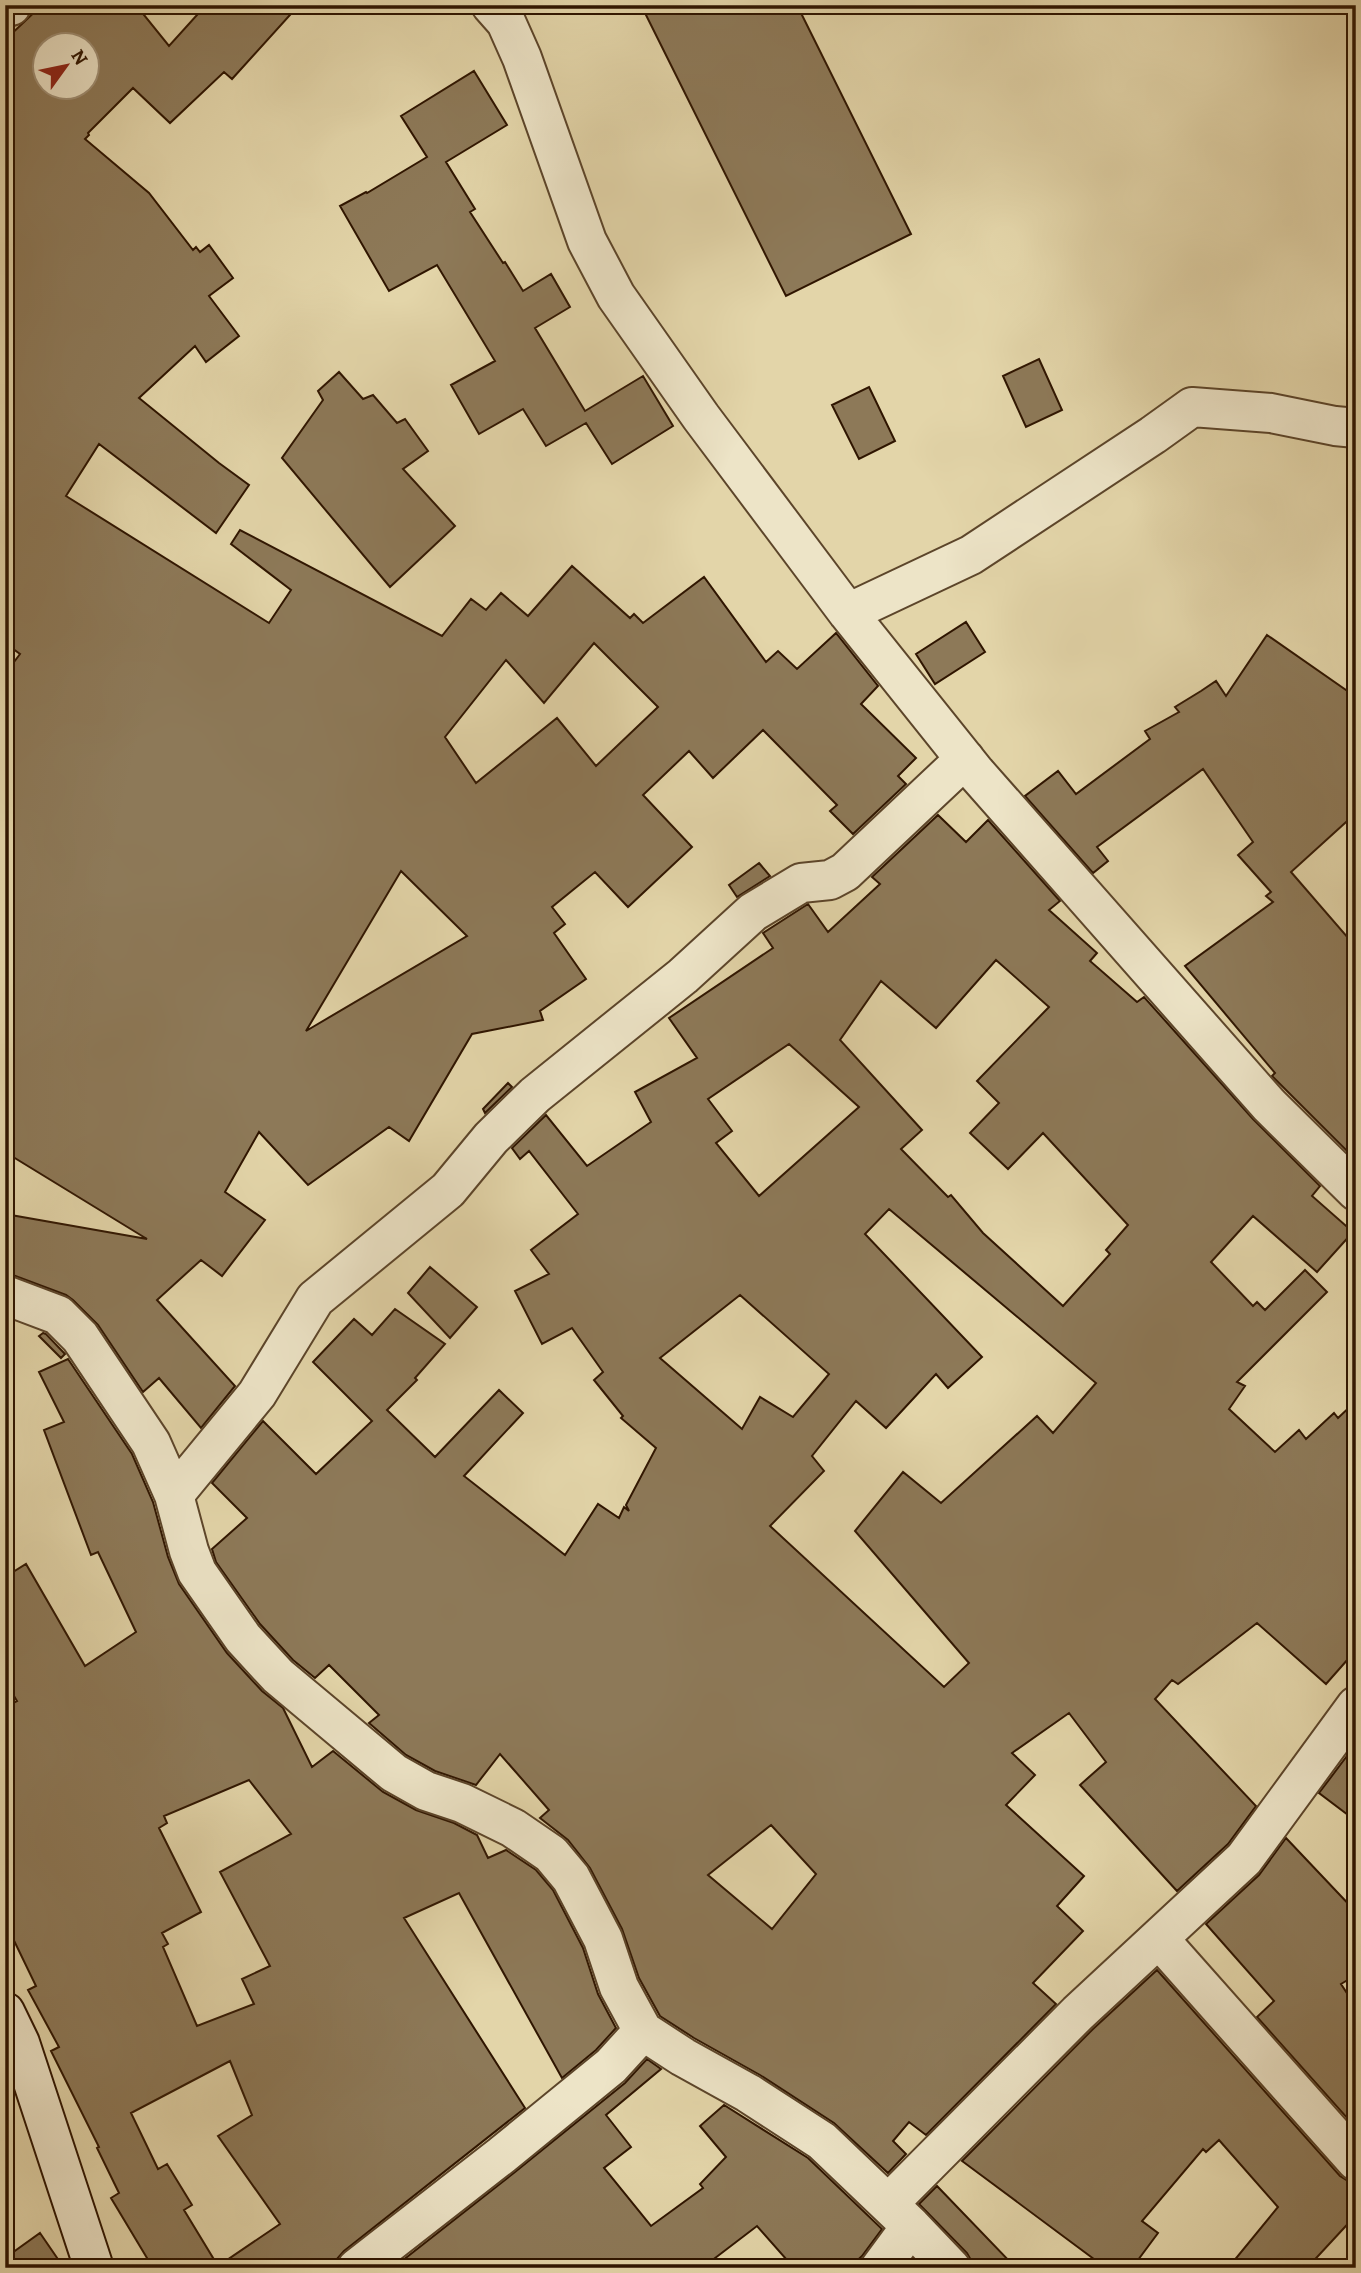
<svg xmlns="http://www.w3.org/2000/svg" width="1361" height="2273" viewBox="0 0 1361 2273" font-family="Alegreya,serif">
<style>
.building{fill:#8d7958;stroke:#2f1500;stroke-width:2;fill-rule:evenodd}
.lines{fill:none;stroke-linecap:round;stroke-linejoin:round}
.street-casing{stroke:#5c452a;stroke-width:42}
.secondary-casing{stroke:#2f1500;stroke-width:42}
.street{stroke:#ede4c7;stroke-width:38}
.secondary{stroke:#ede4c7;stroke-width:38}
</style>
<rect width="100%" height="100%" fill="#e3d5a9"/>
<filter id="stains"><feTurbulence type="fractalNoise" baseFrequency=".00286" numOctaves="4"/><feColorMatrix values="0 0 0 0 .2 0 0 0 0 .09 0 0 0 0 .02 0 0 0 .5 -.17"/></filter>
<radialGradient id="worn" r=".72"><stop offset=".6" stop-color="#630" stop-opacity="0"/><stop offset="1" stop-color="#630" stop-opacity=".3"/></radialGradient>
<path class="building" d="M42,5H136L169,46L206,5H299L232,79L224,72L170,123L133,88L88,133L89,135L85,139L149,193L193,250L196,247L200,252L209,245L233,278L209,296L239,336L206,362L195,346L139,398L219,463L249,485L216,533L99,444L66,496L269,623L291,590L231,544L240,530L442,636L471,599L486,610L501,593L528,616L572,566L630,618L634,614L643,623L704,577L766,662L778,651L797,669L836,633L878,686L861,704L916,758L898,776L906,784L853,834L830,811L837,805L763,730L713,778L689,751L643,795L692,847L628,907L595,872L552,907L565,924L554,933L586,979L540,1011L543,1020L472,1034L409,1141L389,1127L308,1185L259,1132L225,1192L265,1220L222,1276L201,1260L157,1300L235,1386L201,1428L159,1378L143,1392L98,1325L73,1300L66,1295L10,1274L5,1269V1214L147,1239L5,1152V674L20,654L5,643V40ZM46,46H88V88H46ZM594,643L658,707L596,766L557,718L476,783L445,737L506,660L544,703ZM401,871L467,936L306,1031Z
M641,5H797L911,234L786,296Z
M474,71L507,125L446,162L475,209L470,212L503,263L505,262L523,291L551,274L570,307L535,328L585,411L643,376L673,426L612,464L586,423L546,446L523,409L479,434L451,385L495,361L437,265L389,291L340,206L366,192L367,193L427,157L401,116Z
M1039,359L1062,410L1026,427L1003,376Z
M339,372L363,399L373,395L397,423L405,419L428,451L403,469L455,526L390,587L282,458L323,400L318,391Z
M869,387L895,441L859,459L832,405Z
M966,622L985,652L935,684L916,654Z
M1267,635L1356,697V813L1291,872L1356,947V1145L1348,1152L1272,1076L1275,1073L1185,966L1273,902L1266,896L1271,892L1238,855L1253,842L1203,769L1097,847L1108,861L1093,873L1025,796L1058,771L1076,794L1150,739L1145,731L1179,712L1175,707L1201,691L1216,681L1226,696Z
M938,815L966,842L988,820L1060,901L1049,910L1097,953L1090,961L1137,1002L1144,997L1253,1119L1320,1186L1312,1196L1353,1232L1317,1272L1253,1216L1211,1262L1253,1306L1257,1302L1265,1310L1305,1270L1327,1292L1237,1382L1245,1386L1229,1409L1275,1452L1299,1430L1306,1439L1334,1413L1338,1418L1356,1401V1650L1326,1684L1257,1623L1178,1684L1172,1680L1155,1699L1256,1806L1228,1844L1177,1891L1080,1785L1106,1762L1069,1713L1012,1753L1035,1775L1006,1805L1084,1876L1057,1906L1083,1931L1033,1983L1056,2004L926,2135L909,2122L893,2141L906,2154L888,2173L834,2123L760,2075L694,2038L660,2016L639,1978L622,1929L590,1868L568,1840L540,1818L549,1810L500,1754L476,1785L435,1771L406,1755L369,1723L379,1715L329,1665L315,1678L293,1660L260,1624L216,1562L212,1549L247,1518L212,1483L263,1421L316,1474L372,1421L313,1362L354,1319L372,1335L395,1309L445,1344L415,1378L417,1380L387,1410L435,1457L499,1390L523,1413L464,1476L565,1555L598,1504L619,1518L624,1507L629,1511L626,1505L656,1448L621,1418L623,1416L594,1380L603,1372L572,1328L542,1344L515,1291L549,1274L531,1250L578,1214L529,1151L520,1159L512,1148L546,1115L587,1166L651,1122L635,1092L697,1058L669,1018L773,948L763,933L808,904L828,932L880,884L872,877ZM996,960L1049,1007L977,1081L999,1103L970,1133L1008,1169L1043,1133L1128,1225L1106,1250L1110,1254L1063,1306L983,1233L951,1195L948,1197L901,1149L922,1130L840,1040L881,981L936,1028ZM789,1044L859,1107L759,1196L716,1143L732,1131L708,1099ZM889,1209L1096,1383L1053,1433L1037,1416L941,1503L903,1472L855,1531L969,1663L944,1687L770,1526L824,1471L812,1456L856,1401L886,1428L936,1374L948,1388L982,1357L865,1234ZM740,1295L829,1374L793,1417L760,1397L742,1429L660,1358ZM771,1825L816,1874L772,1929L708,1875Z
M759,863L770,876L737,897L729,885Z
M508,1083L512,1087L485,1113L483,1109Z
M430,1267L477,1307L450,1338L408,1293Z
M43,1333L46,1334L65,1354L61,1358L39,1336Z
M68,1359L132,1454L153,1502L168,1557L179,1584L227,1653L262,1691L283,1708L312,1767L333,1751L383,1792L416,1810L454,1823L477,1835L488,1858L506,1850L536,1870L553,1890L583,1948L598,1994L616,2028L596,2050L562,2078L459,1893L404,1918L525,2108L344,2251L337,2259L336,2268H153L111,2198L119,2193L97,2148L99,2147L51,2051L59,2047L28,1990L36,1986L5,1922V1707L17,1701L5,1681V1577L26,1564L85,1666L136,1632L98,1552L91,1555L44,1430L64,1422L39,1372ZM249,1780L291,1834L220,1872L270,1966L242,1979L254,2004L197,2026L163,1947L168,1944L162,1933L201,1912L159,1828L167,1823L164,1816ZM230,2061L252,2115L218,2136L280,2224L218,2266L184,2210L192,2205L167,2164L158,2169L131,2113Z
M1356,1744V1821L1319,1793Z
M1286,1838L1356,1912V1975L1341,1984L1356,2007V2128L1257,2017L1274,2001L1206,1924L1259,1875Z
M1157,1970L1340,2176L1348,2181L1356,2182V2215L1307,2268H1228L1278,2207L1219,2140L1206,2152L1203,2149L1142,2221L1158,2233L1132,2268H1106L962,2161L1093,2029Z
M647,2059L661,2069L606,2115L631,2147L604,2168L651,2226L703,2188L700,2184L726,2157L700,2126L724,2105L808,2158L882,2229L862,2256L849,2268H794L757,2226L702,2268H393L515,2172L625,2083Z
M937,2186L1016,2268H972V2262L967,2253L919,2204Z
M40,2233L64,2268H5V2258Z"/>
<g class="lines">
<defs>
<path id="street" d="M491,5L506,22L522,58L587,241L616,296L701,417L848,613L976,773L1269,1105L1356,1191
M11,6V5
M848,613L971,555L1153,435L1192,407L1271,413L1335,426L1356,428
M5,1295L58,1315L80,1337L151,1443L174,1495L189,1551L197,1572L243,1638L278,1676L394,1773L426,1791L462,1803L513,1828L551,1854L571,1878L603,1939L619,1987L643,2031L683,2057L748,2093L822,2141L911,2226L951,2268
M174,1495L257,1394L315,1299L448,1190L491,1138L535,1095L683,976L753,912L801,883L830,880L845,872L965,759
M1159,1939L1356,2161
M888,2204L1078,2013L1244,1859L1356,1706
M357,2268L502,2155L611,2066L643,2031
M880,2268L911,2226"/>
<path id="secondary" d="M5,2012L20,2043L94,2268"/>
</defs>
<use href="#street" class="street-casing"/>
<use href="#secondary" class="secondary-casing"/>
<use href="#street" class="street"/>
<use href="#secondary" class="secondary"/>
</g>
<rect width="1361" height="2273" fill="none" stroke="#e3d5a9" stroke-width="28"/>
<rect x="7" y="7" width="1347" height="2259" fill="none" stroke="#2f1500" stroke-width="3.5"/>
<rect x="14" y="14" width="1333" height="2245" fill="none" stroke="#2f1500" stroke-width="2"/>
<g transform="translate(66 66) rotate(57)"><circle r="33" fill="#ede4c7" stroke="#a19177" stroke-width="2"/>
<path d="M0-5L12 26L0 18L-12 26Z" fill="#8f2418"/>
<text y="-10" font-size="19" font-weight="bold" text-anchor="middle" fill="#2f1500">N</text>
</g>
<rect width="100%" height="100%" filter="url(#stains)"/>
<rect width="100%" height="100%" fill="url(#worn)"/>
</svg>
